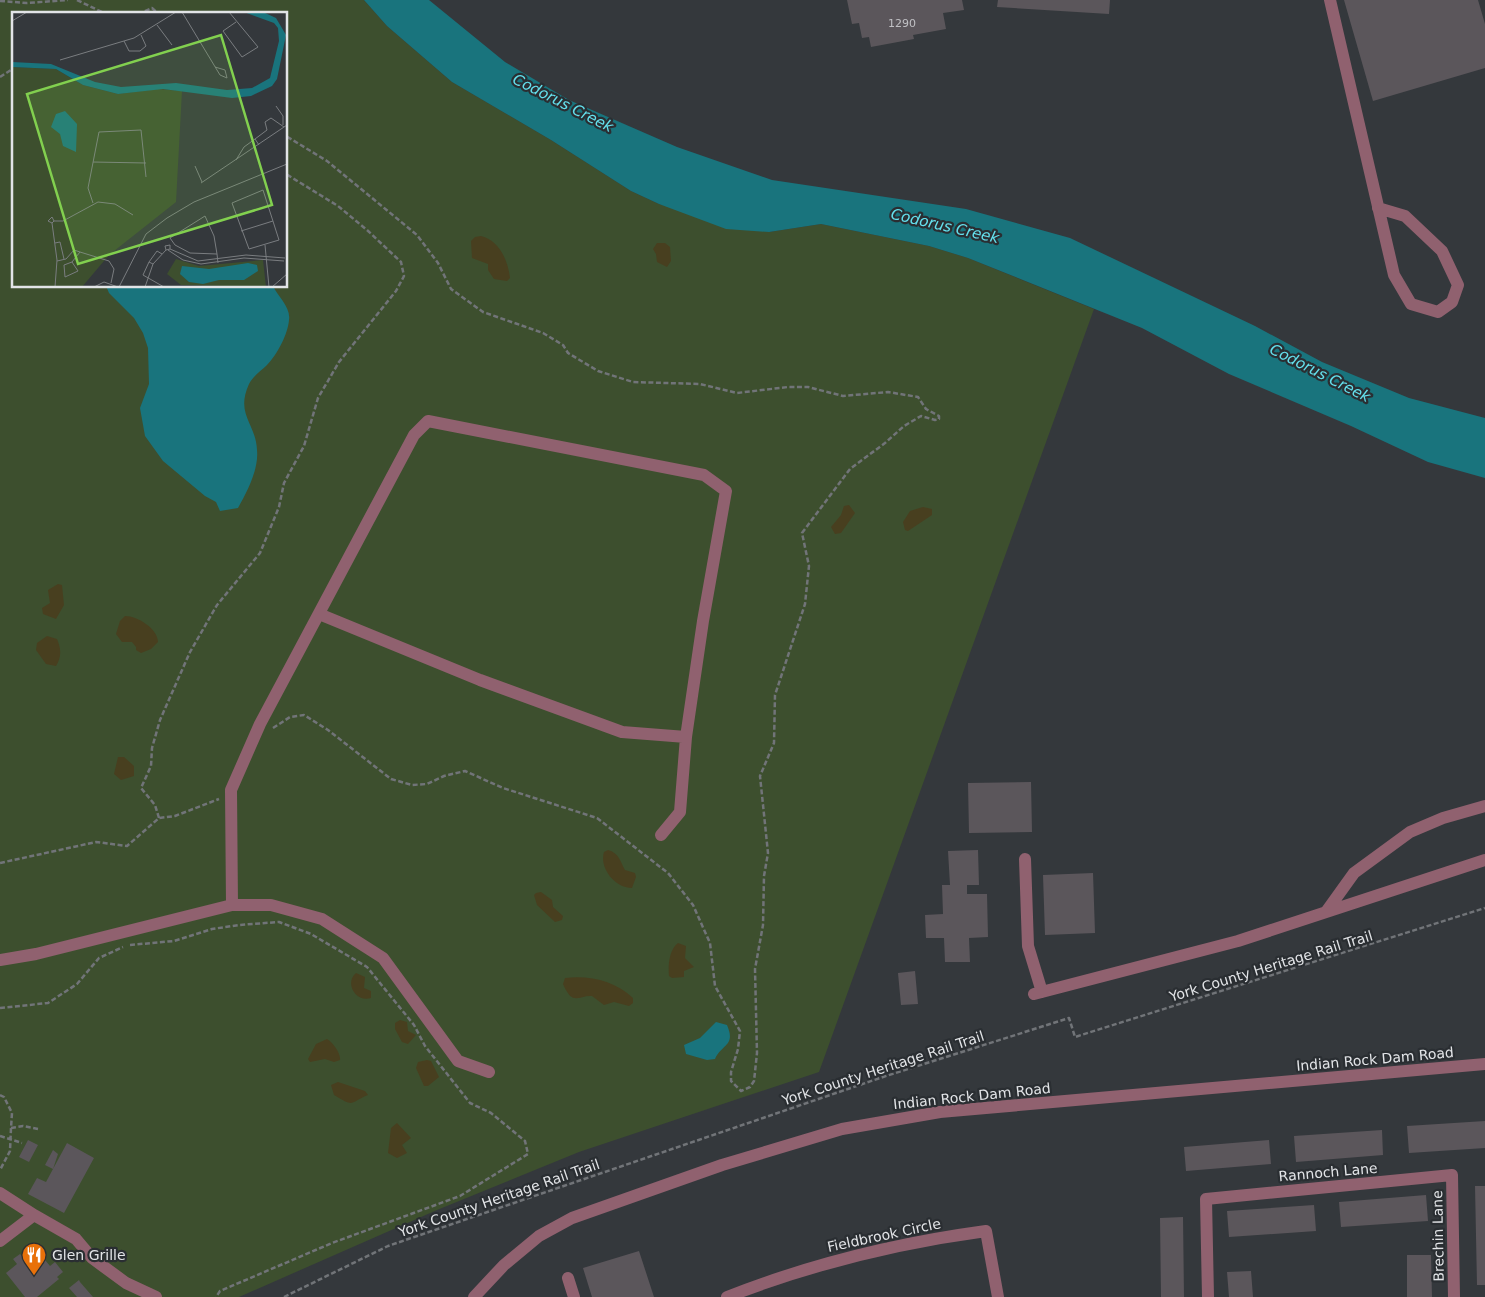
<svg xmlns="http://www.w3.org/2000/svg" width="1485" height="1297" viewBox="0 0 1485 1297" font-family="'DejaVu Sans',sans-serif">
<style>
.green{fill:#3d4f2e;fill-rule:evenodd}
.sand{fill:#483f1f}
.water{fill:#19747d}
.building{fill:#5b565b}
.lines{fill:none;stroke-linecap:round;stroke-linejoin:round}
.path{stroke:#717478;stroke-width:2.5;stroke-dasharray:5 2.5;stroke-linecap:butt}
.minor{stroke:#90616f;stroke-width:12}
.labels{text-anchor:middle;stroke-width:4.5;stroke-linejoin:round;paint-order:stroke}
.number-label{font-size:11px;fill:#c0c0c4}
.street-label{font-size:14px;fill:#e2e4e7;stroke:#2a2e32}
.poi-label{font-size:14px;fill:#e2e4e7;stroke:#2a2e32;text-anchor:start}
.water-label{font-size:15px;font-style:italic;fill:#64e0ed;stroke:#2a2e32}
.inset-road{fill:none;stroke:#7a7d80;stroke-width:1}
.view{fill:#82d04f;fill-opacity:0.15;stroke:#82d04f;stroke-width:2.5}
.inset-edge{fill:none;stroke:#e2e4e7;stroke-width:2.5}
</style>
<rect width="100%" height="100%" fill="#34383c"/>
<path class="green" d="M0,0H364L387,26L452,82L551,140L631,191L659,204L769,232L821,224L929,246L968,258L1094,309L819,1072L579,1152L437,1210L239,1297H0ZM14,14H286V286H14Z"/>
<path class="sand" d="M481,236C500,241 508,261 510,278L507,281L494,279L488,270V264L472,258L471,241L475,237Z
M657,243H665L670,247L671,261L667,267L657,262L656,254L653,249Z
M849,505L855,513L841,533L835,534L831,527L841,515L844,506Z
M923,507L932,509V515L908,531L905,530L903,522L910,511Z
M58,584L62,585L64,605L56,619L43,614L42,608L50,603L48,590Z
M125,616C138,616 158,629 158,642L151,649L141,653L136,650V647L132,642H122L116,634L120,621Z
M47,636L57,639C61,649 62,656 56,666L46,664L36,650L37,643Z
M118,757H124L134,766V776L121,780L114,774Z
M608,850C619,853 620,861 625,870L635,873L636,877L632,888C615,888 599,868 604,852Z
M541,892L552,900L553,907L563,916L562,920L555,922L537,905L534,895L536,893Z
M678,943L686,946L685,958L694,967L684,971V977L672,978L669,976C668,965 669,950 678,943Z
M356,973L365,977L364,988L371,991V998C356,1003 344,983 356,973Z
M565,978C590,975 615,981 633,998V1003L629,1006L614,1002L604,1005L592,996C578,995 573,1007 563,984Z
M400,1020L407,1022L408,1031L416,1035L408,1044L402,1042L395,1029V1023Z
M327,1039C333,1042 341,1054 340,1060L334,1062L325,1059L310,1062L308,1059L316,1044Z
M427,1060L431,1061L439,1077L428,1086H424L416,1068L418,1062Z
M338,1082L365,1091L368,1095C348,1103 356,1108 334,1095L331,1085Z
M397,1123L411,1138L402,1145L407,1153L397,1158L388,1153L391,1128Z"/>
<path class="water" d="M364,0H429L505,62L569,100L677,147L772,180L966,209L1070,238L1255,326L1322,362L1409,398L1485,418V478L1428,462L1351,426L1229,374L1142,328L968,258L929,246L821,224L769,232L726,229L659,204L631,191L551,140L452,82L387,26Z
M106,286H273C278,297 291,307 289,320C288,334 277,355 267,365C261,371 253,376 249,384C235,415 256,423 257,450C259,469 247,492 238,508L220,511L216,502L205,496L163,461L145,436L140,408L149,384L148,348L143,333L134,318L109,293Z
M716,1022L727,1025C736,1046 722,1044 715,1059L707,1060L686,1054L684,1045L700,1038Z"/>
<path class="building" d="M847,0H962L964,10L943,13L946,29L913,35L914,39L871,47L869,37L862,38L859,23L852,24Z
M998,0H1110L1109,14L997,7Z
M1344,0H1478L1485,24V68L1373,101Z
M1031,782L1032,832L969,833L968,783Z
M978,850L979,885H967V894H987L988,937L969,938L970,962H945L944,938H926L925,915L943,914L942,885H950L948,851Z
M1093,873L1095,933L1045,935L1043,875Z
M915,971L918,1004L901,1005L898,973Z
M1485,1121V1148L1409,1153L1407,1126Z
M1382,1130L1383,1155L1296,1162L1294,1136Z
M28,1140L38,1145L29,1162L19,1157Z
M1269,1140L1271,1164L1186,1171L1184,1147Z
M67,1143L94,1158L64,1213L28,1194L37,1178L46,1182Z
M53,1150L58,1154L53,1169L45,1165Z
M1475,1186H1485V1285H1477Z
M1426,1195L1428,1221L1341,1227L1339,1202Z
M1314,1205L1316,1231L1229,1237L1227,1211Z
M1183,1217L1184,1297H1161L1160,1218Z
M36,1249L50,1266L55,1262L63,1272L57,1277L59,1279L37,1297H25L6,1273L17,1264L13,1259L20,1254L24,1258Z
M639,1251L654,1297H592L583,1268Z
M1407,1255H1431L1432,1297H1407Z
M1251,1271L1253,1297H1229L1227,1272Z
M79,1280L80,1282L93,1297H77L69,1288Z"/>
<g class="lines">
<path class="path" d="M77,0L106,14
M0,1L27,3L68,0
M138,14L152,8L159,14
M0,77L14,68
M273,728L290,717L304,715L328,730L391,779L412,785L427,784L444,776L465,771L503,788L597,818L668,873L693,905L710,943L715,986L740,1031L738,1049L731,1072V1081L741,1091L750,1087L754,1081L757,1053L755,969L763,925L764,876L768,853L760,776L774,743L775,695L805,604L809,566L802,533L850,469L885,443L904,426L921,416L935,420L939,419V416L926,409L918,397L888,392L843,396L808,387H788L737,393L700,384L633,382L598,371L568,353L563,345L543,333L483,312L451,289L438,263L417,235L327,161L286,136
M159,818L155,805L141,788L151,766L152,748L160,720L190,652L217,605L260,553L279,507L284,483L304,446L318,398L339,362L396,291L404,276L401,262L367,230L338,206L286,174
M0,863L96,842L127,846L159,818L175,816L219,799
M130,945L174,941L212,929L239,925L279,922L311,934L367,967L414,1025L425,1046L470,1103L491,1113L525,1141L528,1154L460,1196L332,1243L220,1291L216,1297
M0,1008L48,1003L77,984L99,958L123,947
M0,1095L4,1097L12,1113L11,1128L10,1151L0,1170
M11,1128L23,1126L38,1129
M0,1136L22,1143
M284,1297L388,1246L883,1077L1069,1018L1075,1037L1485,908"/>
<path class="minor" d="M1330,0L1394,275L1411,304L1438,312L1452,302L1458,285L1442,251L1405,216L1378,208
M319,614L480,680L622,732L686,737
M1025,859L1028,946L1042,992
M232,905L231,790L260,724L414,435L428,421L704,475L726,491L703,621L686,737L680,812L661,835
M1326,912L1354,873L1410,832L1443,818L1485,806
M0,960L36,954L232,905H271L322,919L383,958L458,1061L489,1072
M1034,994L1238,941L1485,860
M0,1193L34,1215L0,1241
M34,1215L76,1239L92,1258L126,1283L156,1297
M568,1278L574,1297
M474,1297L504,1265L539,1236L572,1218L722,1165L842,1129L940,1112L1485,1064
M727,1297C811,1264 897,1243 986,1231L998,1297
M1208,1297L1206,1199L1452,1175L1454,1297"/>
</g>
<defs>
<symbol id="restaurant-pin" viewBox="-11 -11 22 30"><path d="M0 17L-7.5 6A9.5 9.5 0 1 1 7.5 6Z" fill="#e8710a" stroke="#2a2e32"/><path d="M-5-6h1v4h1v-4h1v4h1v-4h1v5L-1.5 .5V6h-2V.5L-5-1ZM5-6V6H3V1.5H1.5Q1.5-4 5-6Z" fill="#fff"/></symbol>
</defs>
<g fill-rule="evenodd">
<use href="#restaurant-pin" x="20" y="1241" width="28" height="38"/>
</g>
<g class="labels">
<g class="number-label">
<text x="902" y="27">1290</text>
</g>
<g class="street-label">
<text transform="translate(1271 966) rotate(-17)" y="5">York County Heritage Rail Trail</text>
<text transform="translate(1375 1059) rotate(-5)" y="5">Indian Rock Dam Road</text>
<text transform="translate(883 1068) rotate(-18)" y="5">York County Heritage Rail Trail</text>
<text transform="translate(972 1096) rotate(-6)" y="5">Indian Rock Dam Road</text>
<text transform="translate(1328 1172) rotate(-5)" y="5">Rannoch Lane</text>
<text transform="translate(499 1198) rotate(-19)" y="5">York County Heritage Rail Trail</text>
<text transform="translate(884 1235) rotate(-12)" y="5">Fieldbrook Circle</text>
<text transform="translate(1438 1236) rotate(-91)" y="5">Brechin Lane</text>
</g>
<g class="poi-label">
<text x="52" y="1260">Glen Grille</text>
</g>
<g class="water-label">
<text transform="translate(563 103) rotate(27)" y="5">Codorus Creek</text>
<text transform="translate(945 226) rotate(13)" y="5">Codorus Creek</text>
<text transform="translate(1320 373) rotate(27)" y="5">Codorus Creek</text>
</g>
</g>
<g transform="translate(12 12)">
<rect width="275" height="275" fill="#34383c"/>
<path d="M0,55L44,57L71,73L106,82L146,77L170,79L164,190L97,243L70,275H0ZM164,247L187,254L251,248L254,275L169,273L155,262Z" fill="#3d4f2e"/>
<path d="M232,0H251L264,6L274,23L265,67L260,74L239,84L220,86L151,77L106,82L71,73L44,57L0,55V50L39,52L83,70L109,75L164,71L215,78L240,76L258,66L267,29L266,16L262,11ZM53,99L65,112L64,140L51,134L48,122L39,115L44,102ZM236,251L245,253L246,259L232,268H207L191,272L177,270L168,262L170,254L197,257Z" fill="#19747d"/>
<path class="inset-road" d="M170,0L208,63L215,66L213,58L203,55M217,0L246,35L230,45L211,19L224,10M0,9L15,0M145,13L160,33M112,29L117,39H128L134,34L129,23M48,48L122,26L164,0M264,94L271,104V113M247,133L243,127L255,118L253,110L259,106L272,115M224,148L232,135L243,127M81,150L134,151M183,154L190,170M189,171L275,113M251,178L267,228L237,237L220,191ZM81,191L76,176L87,120L129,118L134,165M42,209H51L86,190L103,192L121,203M40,211L42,209L40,205L36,209L40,211L45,248L43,275M229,219L261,209M43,231L48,230L52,247M253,233L257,275M158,237L186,249L234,243L273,246M156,238L171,248L189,252L232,246L272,249M68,240L97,249L102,257L99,271M205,242L178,241L163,233L158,226L193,204L202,224L205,242L206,251M45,249L54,247L62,238L68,240L60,250L52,253L53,265L66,259L60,250M137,250L145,239L150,242M141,252L137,250L131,263L152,275M82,275L92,270L106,275M107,275L134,222L155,206L182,190L275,152M133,275L141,252L154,238L158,237V233L153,234L154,238M260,275L275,262"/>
<path class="view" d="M209,23L260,193L66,252L15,82Z"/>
<rect width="275" height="275" class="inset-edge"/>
</g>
</svg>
